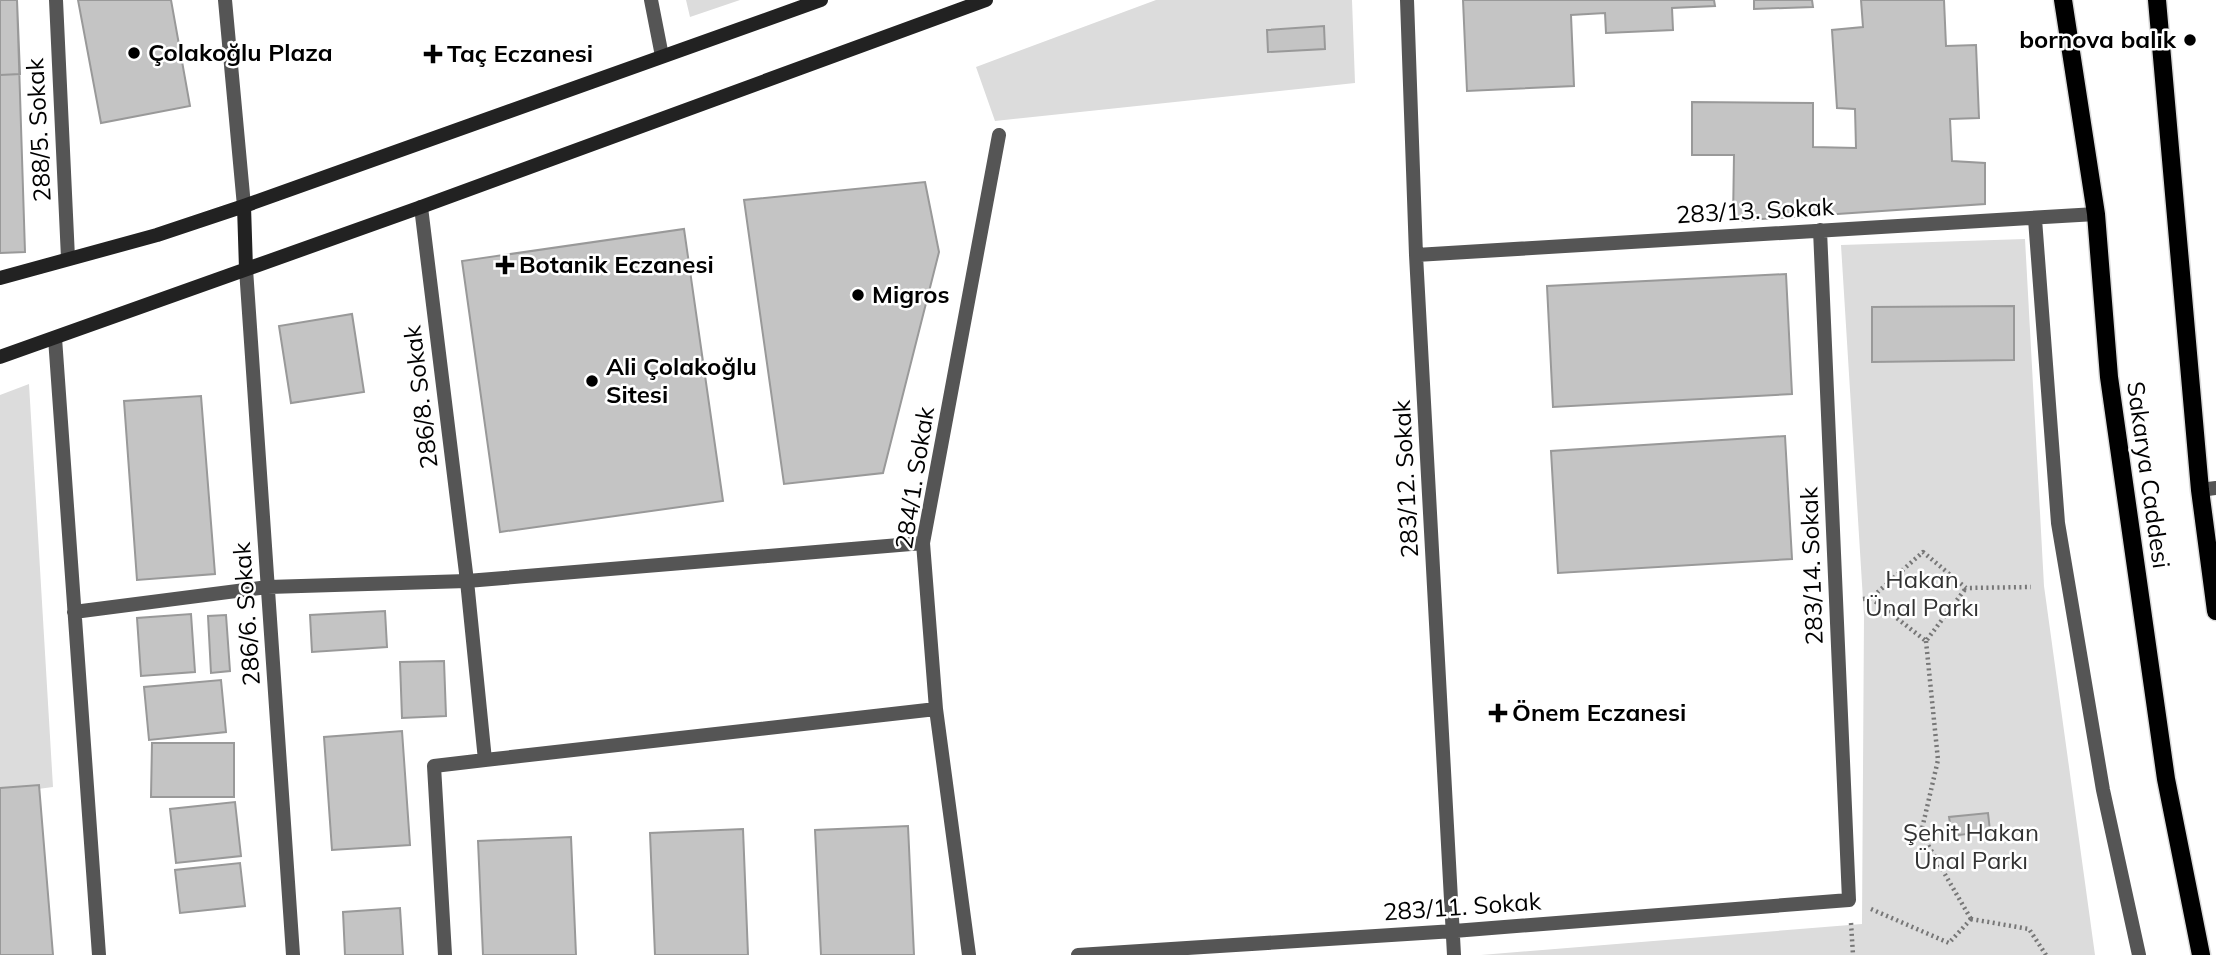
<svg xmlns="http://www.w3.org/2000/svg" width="2216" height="955" viewBox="0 0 2216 955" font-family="Mulish,sans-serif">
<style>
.green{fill:#dcdcdc}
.building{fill:#c4c4c4;stroke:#999;stroke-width:2}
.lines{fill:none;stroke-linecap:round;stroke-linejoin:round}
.primary-casing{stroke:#dbdbdb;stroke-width:21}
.path{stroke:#777;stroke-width:4.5;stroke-dasharray:2 3.5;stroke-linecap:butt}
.minor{stroke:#555;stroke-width:14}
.secondary{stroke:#222;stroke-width:14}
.primary{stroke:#000;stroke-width:18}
.poi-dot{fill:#000;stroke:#fff;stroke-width:2.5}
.labels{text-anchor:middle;stroke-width:5;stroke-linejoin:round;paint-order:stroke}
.poi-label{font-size:24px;font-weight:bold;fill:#000;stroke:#fff;text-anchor:start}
.street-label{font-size:24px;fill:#000;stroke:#fff}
.park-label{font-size:24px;fill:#333;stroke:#fff}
</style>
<rect width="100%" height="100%" fill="#fff"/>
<path class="green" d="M686,0H740L690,17Z
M1156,0H1352L1355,83L995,121L976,67Z
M2025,239L2044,586L2095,955H1481L1862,924L1864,616L1841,245Z
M29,384L53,787L0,794V395Z"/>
<path class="building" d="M0,0H17L25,252L0,253Z
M0,0H17L20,74L0,75Z
M78,0H171L190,106L101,123Z
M1463,0H1714L1715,6L1672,8L1673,30L1606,33L1605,13L1571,15L1574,86L1467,91Z
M1754,0H1812L1813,7L1754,9Z
M1861,0H1944L1946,46L1976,45L1979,118L1950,119L1952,161L1985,163V204L1733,221L1734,155H1692V102L1813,103V147L1856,148L1855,109L1837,108L1832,30L1863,27Z
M1324,26L1325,49L1268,52L1267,30Z
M925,182L939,252L883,473L784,484L744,200Z
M684,229L723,501L500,532L462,261Z
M1786,274L1792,394L1553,407L1547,286Z
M2014,306V360L1872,362V307Z
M352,314L364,392L291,403L279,326Z
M201,396L215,574L137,580L124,401Z
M1785,436L1792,559L1558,573L1551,451Z
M385,611L387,647L312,652L310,615Z
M191,614L195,672L141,676L137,618Z
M226,615L230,671L211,673L208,616Z
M444,661L446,716L402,718L400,662Z
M221,680L226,732L149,740L144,687Z
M402,731L410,845L332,850L324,737Z
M152,743H234V797H151Z
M39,785L53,955H0V788Z
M235,802L241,856L176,863L170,809Z
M1988,813L1990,831L1952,836L1949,817Z
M908,826L914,955H821L815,830Z
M743,829L748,955H655L650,833Z
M571,837L576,955H483L478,841Z
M240,863L245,906L180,913L175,870Z
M400,908L403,955H345L343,912Z"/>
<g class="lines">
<defs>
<path id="primary" d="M2063,0L2096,214L2109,377L2166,779L2201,955
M2157,0L2200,490L2216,611"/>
</defs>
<use href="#primary" class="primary-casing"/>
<path class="path" d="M1871,598L1926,641L1966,588
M1863,599L1871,598L1923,552L1966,588L2031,587
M1926,641L1938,760L1921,833L1971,919
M1871,909L1949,943L1971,919
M1971,919L2029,929L2046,955
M1851,923L1853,955"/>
<path class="minor" d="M56,0L68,258
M225,0L244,206
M651,0L662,56
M1407,0L1416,255L1454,955
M421,207L467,581L485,760L936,709
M2035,219L2058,523L2103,790L2139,955
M1416,255L2096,214
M246,269L293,955
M55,338L99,955
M2200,490L2216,488
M74,612L268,587L467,581L923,543
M445,955L434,766L485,760
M969,955L936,709L923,543L999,135
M1078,955L1454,931L1849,900L1820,230"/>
<path class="secondary" d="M244,206L246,269
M0,278L157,235L244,206L821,0
M0,357L421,207L986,0"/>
<use href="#primary" class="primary"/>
</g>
<g class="poi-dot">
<circle cx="2190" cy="40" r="7"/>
<circle cx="134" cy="53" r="7"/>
<path d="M429.5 43.5h7v7h7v7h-7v7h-7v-7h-7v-7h7z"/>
<path d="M501.5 254.5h7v7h7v7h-7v7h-7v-7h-7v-7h7z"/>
<circle cx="858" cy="295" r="7"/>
<circle cx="592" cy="381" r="7"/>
<path d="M1494.5 702.5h7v7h7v7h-7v7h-7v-7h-7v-7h7z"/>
</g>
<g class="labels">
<g class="poi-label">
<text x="2176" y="48" text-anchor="end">bornova balık</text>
<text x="148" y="61">Çolakoğlu Plaza</text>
<text x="447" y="62">Taç Eczanesi</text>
<text x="519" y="273">Botanik Eczanesi</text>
<text x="872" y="303">Migros</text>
<text x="606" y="375">Ali Çolakoğlu<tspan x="606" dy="28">Sitesi</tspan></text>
<text x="1512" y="721">Önem Eczanesi</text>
</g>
<g class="street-label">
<text transform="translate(39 130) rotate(-93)" y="8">288/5. Sokak</text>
<text transform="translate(1755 211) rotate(-3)" y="8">283/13. Sokak</text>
<text transform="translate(421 397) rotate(-97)" y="8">286/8. Sokak</text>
<text transform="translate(2148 475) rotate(82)" y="8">Sakarya Caddesi</text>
<text transform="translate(915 478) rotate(-81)" y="8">284/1. Sokak</text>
<text transform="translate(1406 479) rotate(-93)" y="8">283/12. Sokak</text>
<text transform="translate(1812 566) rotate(-92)" y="8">283/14. Sokak</text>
<text transform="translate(247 614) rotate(-94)" y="8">286/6. Sokak</text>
<text transform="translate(1462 907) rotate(-4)" y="8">283/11. Sokak</text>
</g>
<g class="park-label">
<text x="1922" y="588">Hakan<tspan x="1922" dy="28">Ünal Parkı</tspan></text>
<text x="1971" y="841">Şehit Hakan<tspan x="1971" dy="28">Ünal Parkı</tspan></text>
</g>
</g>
</svg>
